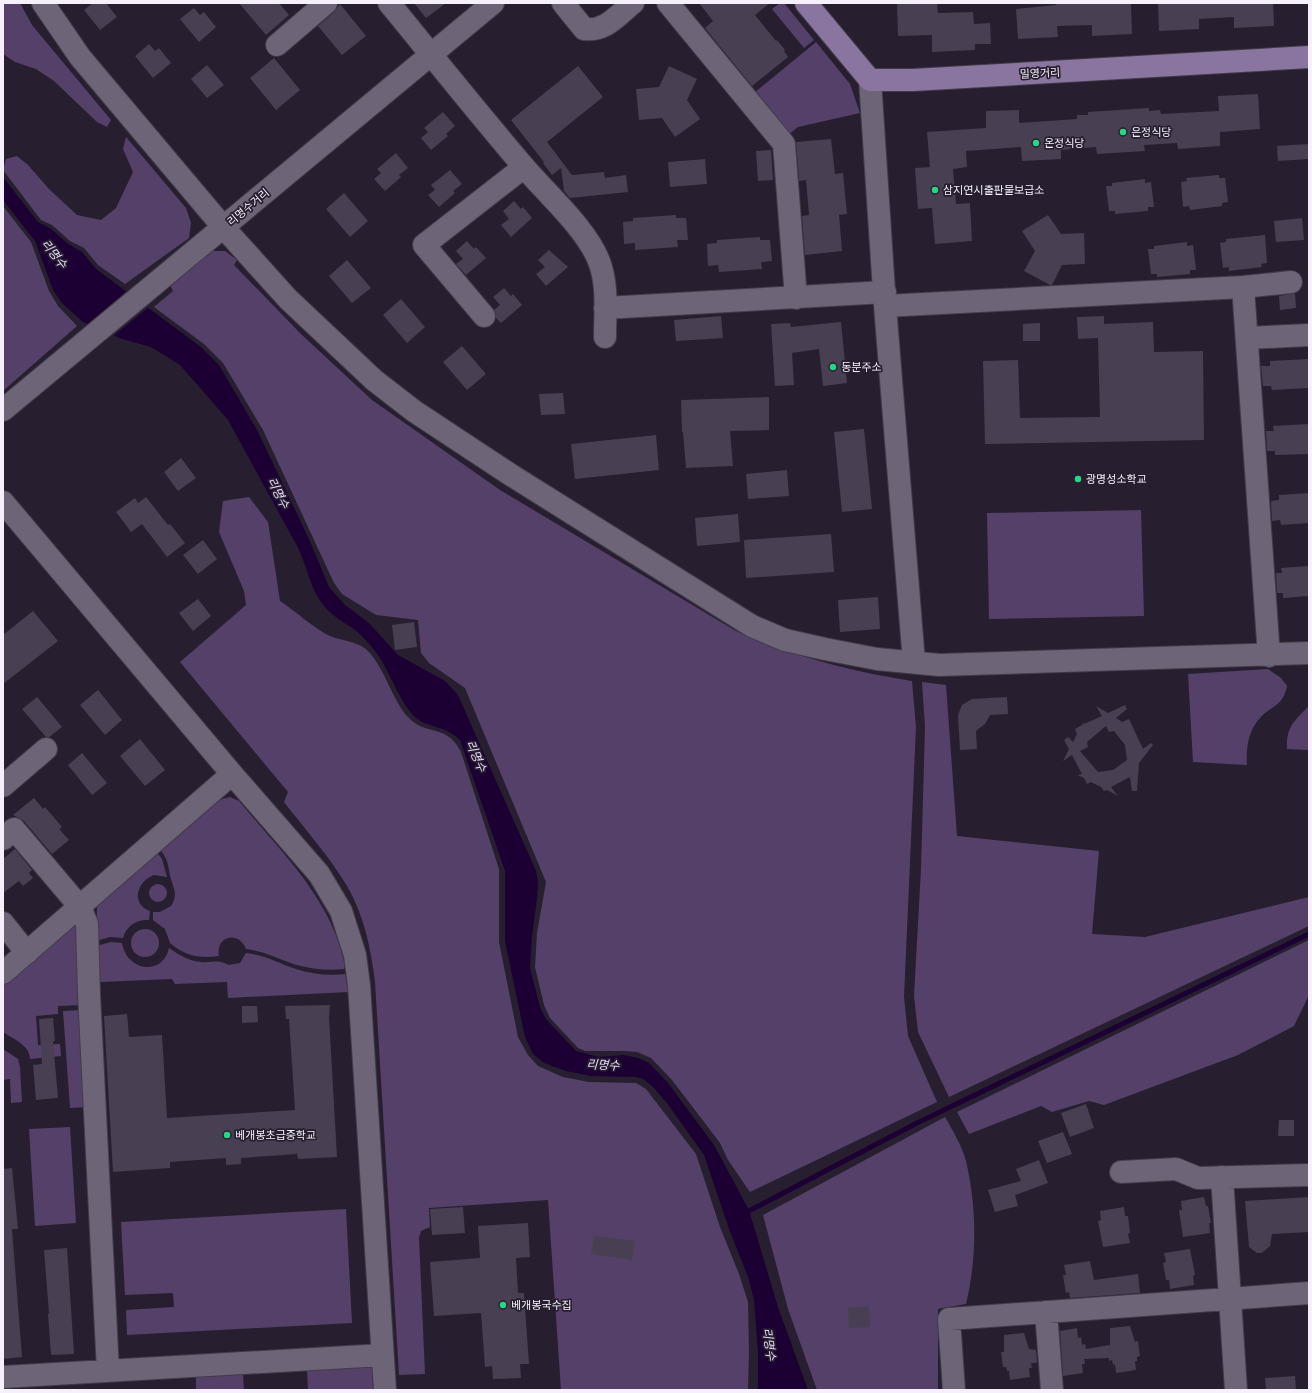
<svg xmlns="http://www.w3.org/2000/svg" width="1312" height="1393" viewBox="0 0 1312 1393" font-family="Figtree,'Noto Sans KR',sans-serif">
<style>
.green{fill:#544069}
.water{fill:#1d0033}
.pier{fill:#271f2f}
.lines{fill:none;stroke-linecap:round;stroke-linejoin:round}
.stream{stroke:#1d0033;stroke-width:5}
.building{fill:#483f52;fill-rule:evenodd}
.minor-casing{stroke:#423b49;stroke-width:24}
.major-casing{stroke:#423b49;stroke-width:24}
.minor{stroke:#6d6478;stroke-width:22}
.major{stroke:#8a75a1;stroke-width:22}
.poi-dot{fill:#26d886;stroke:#271f2f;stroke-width:1.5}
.labels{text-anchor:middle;stroke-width:3.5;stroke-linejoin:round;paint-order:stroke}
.street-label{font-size:11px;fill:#f5f0fc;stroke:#271f2f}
.poi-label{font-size:11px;fill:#f5f0fc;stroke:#271f2f;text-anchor:start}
.water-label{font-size:12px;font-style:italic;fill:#e5d5f8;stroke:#271f2f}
</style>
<rect width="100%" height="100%" fill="#271f2f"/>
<path class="green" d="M3,3H20L32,25L111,120L107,127L97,122L54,81L36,69L15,62L3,54Z
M780,3H784L814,40L804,48L772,9Z
M816,42L850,84L860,113L798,127L788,135L754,93Z
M126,137L186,208L191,223L189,238L125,284L98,265L84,248L70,241L52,225L41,220L3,170L6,159L17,156L28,165L49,189L77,215L101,220L116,208L133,172L123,149Z
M3,206L31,242L49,291L58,306L77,326L3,391Z
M209,251H225L237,260L234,265L302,335L372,400L500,490L736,631C795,657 848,671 912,681L916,727L904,997L908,1036L937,1102L750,1192L728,1160L720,1143L672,1080L651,1058L637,1052L624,1051H585L578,1048L550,1018L544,1005L535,967L537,933L546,882L465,688L429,663L421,653L418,620L376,615L342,594L334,583L263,430L223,363L204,344L154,307L173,291L170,285Z
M249,497L268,522L280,601C295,611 315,629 330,636C342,641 357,641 367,650C386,669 393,704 411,720C429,736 447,724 461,752L499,869V942L518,1037L528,1055L538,1066L563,1077L589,1082L636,1083L646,1089L696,1154L720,1227L739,1274L748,1302L749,1353L748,1390H561L548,1200L429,1208L430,1227L421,1231L419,1238L425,1374L399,1375L375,982C371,949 364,915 347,886C329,856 305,829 284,802L288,792L180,662L246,605L244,591L219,532L223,501Z
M1141,510L1144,616L989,619L987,513Z
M1268,669L1281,678L1287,686C1283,707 1271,705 1260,718C1248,731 1246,748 1247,765L1193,762L1188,674Z
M922,682L946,685L957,836L1099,851L1092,934L1145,937L1309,897V926L949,1097L918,1032L914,996L921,869L925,727Z
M1309,706V750L1287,749C1286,727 1294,721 1309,706Z
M230,797L239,801C281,852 332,899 345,966L344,969C329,971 311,969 297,965C279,960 265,951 246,949C239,930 215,936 219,956C200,959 185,956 170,943L165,929L153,920V912H160L171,906C177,897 175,892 172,882C167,868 171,864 160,849L215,801Z
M156,851L162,859L167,877L154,875C137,881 130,904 150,911L149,920C137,919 126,926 123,938L110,937L96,941L97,909L99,899Z
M149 893a9 9 0 1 1 18 0a9 9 0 1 1-18 0Z
M69,926L76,927L81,934L82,1005L58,1006V1014L36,1016L38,1045L60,1044L61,1056L30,1059C30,1045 13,1039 3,1032V981Z
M131 943a14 14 0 1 1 28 0a14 14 0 1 1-28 0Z
M1309,940V995L1294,1026L1238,1055L1104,1105L1089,1101L1052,1112L1041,1106L969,1134L957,1112Z
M111,942L122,943C127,972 163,976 169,948C179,955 189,961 201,962C215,963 216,959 229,965L240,963L246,953C268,956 277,963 296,969C311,974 329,976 345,974L349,992L228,998L227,982L175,984L172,979L101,982L98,979L96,946Z
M82,1010L89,1107L70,1108L63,1011Z
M3,1049L18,1059L20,1067L22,1102L11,1103L10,1079L3,1080Z
M945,1117C953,1131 962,1146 966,1161C977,1208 977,1258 966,1304L938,1309V1390H817L788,1309L763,1215Z
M70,1127L76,1223L35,1226L29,1129Z
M346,1209L352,1323L127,1335L126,1310L174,1307L173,1293L125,1295L121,1222Z
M372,1366L373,1390H308L307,1370Z
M243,1374L244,1390H196V1377Z"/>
<path class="water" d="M3,177L38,222L50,228L67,243L82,252L96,269L201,347L219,365L257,430L309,539L329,587L344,604L370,624L398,655L445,681L458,695L536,871L538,882L537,899L532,935L530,968L540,1007L546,1019L576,1051L599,1057L624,1055L638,1058L649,1063L668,1083L714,1145L749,1210L778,1307L808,1390H758V1353L754,1300L748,1277L729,1229L704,1155L667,1103L652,1086L643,1079L636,1077L591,1076L566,1071L544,1063L533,1054L525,1037L505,941V871L460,740C445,725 427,728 415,717C402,706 389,671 378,655C371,646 364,637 355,630C344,622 333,617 324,606C310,589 307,565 297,546L228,420L180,365L151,347L122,339L83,322L62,303L53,290L35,241L3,200Z"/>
<path class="pier" d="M129,289L150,306L112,337L86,325Z"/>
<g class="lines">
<path class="stream" d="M745,1213L915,1124L1309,934"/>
</g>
<path class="building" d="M93,3H106L117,17L100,30L84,10Z
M239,3H279L289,15L266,35Z
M414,3H446L426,18Z
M699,3H770L755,15L776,41L777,40L785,50L784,51L788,57L752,86L705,28L713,21Z
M897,3H937L938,13L973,12L974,24L990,23L991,44H975V50L932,52V35L898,36Z
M1056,3L1131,4L1132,34L1092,36V25L1057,26L1058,37L1018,39L1016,9L1056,5Z
M1158,3H1273L1274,26L1234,28V17L1199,19V29L1159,31Z
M340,4L366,36L342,55L318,26L334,12Z
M194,8L200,15L204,12L216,27L199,42L180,19Z
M149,44L155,51L159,48L171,63L153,78L135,56Z
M274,58L300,90L276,110L250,78Z
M207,65L224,85L207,98L191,79Z
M578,66L603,97L547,142L572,175L604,172L605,178L626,175L628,192L570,198L564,191L561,168L552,175L543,163L544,162L511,120Z
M669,66L697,79L687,100L700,119L675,137L662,118L639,120L636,89L659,87Z
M1258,94L1260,129L1220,132V146L1178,149L1177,143L1144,145L1145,151L1097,154L1096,147L1061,150V159L1022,161L1021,147L966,151L967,167L953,169L956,204L970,203L972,241L935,244L932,208L918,209L915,168L930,167L927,132L986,128V111L1019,110V123L1077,119V115H1088V112L1149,108V111L1160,110L1161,114L1219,111L1218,96Z
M443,112L455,126L446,134L448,136L431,150L421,138L428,132L424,128Z
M831,139L835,174L843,173L847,214L839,215L842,251L805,255L802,216L809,215L806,180L799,181L796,142Z
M1309,144V159L1278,161L1277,146Z
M771,150L773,180L758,181L756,151Z
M396,153L408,168L399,175L401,177L385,191L374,179L381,173L377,169Z
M705,159L707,184L670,187L668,162Z
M450,170L462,184L453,191L455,193L439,207L428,195L435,190L431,185Z
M1219,175V178H1225L1228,202L1222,203V206L1190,210L1189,206L1183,207L1181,182L1187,181L1186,178Z
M1145,179V183L1151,182L1154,207H1148V211L1115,214V211H1109L1106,186H1112V183Z
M344,193L368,221L350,237L326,209Z
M514,201L521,209L523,207L532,218L511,237L501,225L509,219L503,211Z
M676,215V218H686L688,240H677L678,247L635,250V243L624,244L623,222L633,221V218Z
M1048,215L1061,234L1084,233L1085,264L1062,265L1052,285H1050L1024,271L1035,251L1022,231Z
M1302,218L1304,240L1276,242L1274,221Z
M1265,235L1267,263L1261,264L1262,267L1229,271V267L1223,268L1220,243L1226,242V239Z
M760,237V240H770L772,261L761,262L762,269L719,272L718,265L708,266L707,244L717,243V240Z
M467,241L474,249L476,247L486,258L466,275L456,264L463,259L456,251Z
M1187,242V246L1193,245L1196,270H1190V274L1157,277V274H1151L1148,249H1154V246Z
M549,250L568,267L546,286L536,274L545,267L538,260Z
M347,260L371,288L352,303L329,276Z
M504,288L511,296L513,294L522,305L501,323L496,318L494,310L500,305L493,297Z
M1295,293L1296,308L1280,310L1279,296Z
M401,299L425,327L407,343L383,315Z
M721,316L723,338L676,341L674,320Z
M1104,316V324L1153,322L1154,352L1203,351L1204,440L985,444L983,361L1018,360L1020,418L1100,417L1098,338L1078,339L1077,317Z
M841,322L847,383L823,386L819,349L792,353L794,385L775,386L771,324L790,323L791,327Z
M1040,323V341H1023V324Z
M462,346L486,374L467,390L443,362Z
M1309,359V388L1272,390L1271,386H1263L1261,366H1270V361Z
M563,393L565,414L541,415L539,394Z
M769,397V430L730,431L733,466L686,468L683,432H682L681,400Z
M1309,424V454L1275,455V451H1267L1266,431H1274L1273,426Z
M864,429L872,509L842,512L834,432Z
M656,435L659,470L575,479L571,444Z
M181,458L196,478L178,491L164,472Z
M787,470L789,496L748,499L746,474Z
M1309,493V523L1281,525L1280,520L1272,521L1271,501L1279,500V495Z
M146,497L168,525L170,524L185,543L167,557L142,524L131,532L116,512L135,498L138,503Z
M738,514L740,542L697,546L695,518Z
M831,534L834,572L746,578L744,540Z
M203,540L217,559L198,574L183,555Z
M1309,566V596L1283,598V593H1277L1276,573H1282L1281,568Z
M878,597L880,629L840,632L838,600Z
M198,599L211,616L193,631L179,613Z
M33,611L58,641L3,684V635Z
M414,622L417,647L395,650L392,625Z
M98,690L122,720L105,735L80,705Z
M37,697L62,727L49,737H46L22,709Z
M1007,697L1008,714L990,715L985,724L976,731L977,749L960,750L958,715L962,705L972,699Z
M1125,705L1127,709L1116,718L1122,722L1129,719L1143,749L1151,743L1153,745L1139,763L1137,791H1132L1130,777L1111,787L1118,796L1107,790L1104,791L1101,787L1091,782L1087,784L1084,778L1077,775L1082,774L1072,755L1063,761L1069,749L1064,740L1068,737L1073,742L1077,734L1075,729L1082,725L1084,722V724L1102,716L1096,706L1108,713ZM1106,726L1109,732L1114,731L1125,745L1127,760L1113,770L1098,772L1080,751L1088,747L1087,742Z
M140,739L165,770L145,786L120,756Z
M82,753L107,783L92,795L68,765Z
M34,798L43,809L45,807L62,827L59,829L69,840L52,854L24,821L13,815Z
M15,849L32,870L29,873L33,878L23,886L19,881L3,893V859Z
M330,1005L329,1017L337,1157L298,1159L297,1154L241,1158V1164L226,1165V1158L170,1162V1168L113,1172L104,1016L127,1014L129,1037L162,1035L167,1118L295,1110L289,1019H286L285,1006Z
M242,1006H257L258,1022L242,1023Z
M53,1018L55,1041H53L58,1098L36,1100L33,1065L42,1064L39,1019Z
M1086,1104L1094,1128L1070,1137L1061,1113Z
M1279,1120H1294V1136H1278Z
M1063,1132L1072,1154L1047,1163L1038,1141Z
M1039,1160L1048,1183L1015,1195L1018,1206L995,1212L988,1190L1021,1181L1016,1169Z
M12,1168L18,1229H12L22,1357L3,1359V1169Z
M1204,1197L1206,1206H1208L1211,1223H1209L1210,1233L1183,1237L1179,1210H1182L1181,1201Z
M1309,1197V1232L1272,1234L1270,1246L1262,1253H1257L1249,1247L1245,1201Z
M463,1207L465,1233L432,1235L430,1209Z
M1124,1207L1125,1216H1128L1130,1233L1128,1234L1130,1243L1103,1247L1098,1221L1101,1220L1100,1211Z
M528,1223L530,1257L516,1258L518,1293H524L529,1364H520L521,1378L493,1379L492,1366L485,1367L481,1313L434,1316L430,1262L480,1258L478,1226Z
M594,1236L635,1241L632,1260L591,1254Z
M67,1248L74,1354L51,1355L48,1314L49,1313L44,1250Z
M1190,1249L1195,1275L1193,1276L1194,1285L1170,1289L1169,1280H1166L1163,1263L1166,1262L1164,1253Z
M1090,1261L1094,1280L1138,1274L1140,1293L1070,1298L1069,1292L1066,1293L1063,1275H1066L1064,1265Z
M869,1306L870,1327L849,1328L848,1308Z
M1130,1326L1135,1342L1138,1341L1140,1356L1137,1357V1361H1135L1136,1370L1116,1373L1115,1364L1113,1365L1112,1360L1109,1361V1358L1084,1359L1085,1364H1082L1083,1373L1063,1376L1060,1331L1077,1328L1078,1338L1081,1337L1082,1345L1085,1344L1086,1349L1110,1345V1328Z
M1024,1333L1029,1349L1036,1350L1037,1363H1031L1032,1368H1029L1030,1377L1010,1380L1009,1371H1007L1006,1367H1003L1001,1352H1004V1335Z
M1295,1376L1296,1390H1266L1265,1378Z"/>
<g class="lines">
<defs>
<path id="minor" d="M43,3L80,57L224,228L288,299L374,380L414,411L511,475L752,626L785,640L825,649L877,659L939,665L1309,653
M389,3C434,58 478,113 524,167C547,194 589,231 600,264C608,287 605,313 605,337
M563,3L584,29C605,32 617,16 633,3
M668,3L784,144L796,298
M277,45L326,3
M870,80L885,306L914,662
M1243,287L1269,656
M885,306L1243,287L1291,282
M605,308L885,292
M484,316L424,245L524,167
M1247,338L1309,335
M3,410L493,3
M3,502L232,774L319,874L341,911L355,955L359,985L385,1390
M3,786L46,749
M3,839L14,829L80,907L87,924L89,994L108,1371
M3,923L27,953
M3,973L232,774
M1121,1172L1176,1169L1198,1178L1309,1175
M1222,1177L1236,1390
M1046,1312L1052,1390
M3,1377L382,1355
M954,1390L949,1319L1309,1293"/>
<path id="major" d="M806,3L870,80H913L1309,57"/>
</defs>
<use href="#minor" class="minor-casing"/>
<use href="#major" class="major-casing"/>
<use href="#minor" class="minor"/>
<use href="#major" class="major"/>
</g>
<g class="poi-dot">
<circle cx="1123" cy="132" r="4"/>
<circle cx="1036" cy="143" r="4"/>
<circle cx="935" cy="190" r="4"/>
<circle cx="833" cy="367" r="4"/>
<circle cx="1078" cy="479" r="4"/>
<circle cx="227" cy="1135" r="4"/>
<circle cx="503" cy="1305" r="4"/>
</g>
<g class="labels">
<g class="street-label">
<text transform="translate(1040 73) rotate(-3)" y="4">밀영거리</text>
<text transform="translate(248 207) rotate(-40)" y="4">리명수거리</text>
</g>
<g class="poi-label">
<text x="1131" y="136">은정식당</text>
<text x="1044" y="147">온정식당</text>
<text x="943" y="194">삼지연시출판물보급소</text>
<text x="841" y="371">동분주소</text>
<text x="1086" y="483">광명성소학교</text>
<text x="235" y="1139">베개봉초급중학교</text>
<text x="511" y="1309">베개봉국수집</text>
</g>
<g class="water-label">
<text transform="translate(54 254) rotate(52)" y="4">리명수</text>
<text transform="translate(278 493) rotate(63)" y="4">리명수</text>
<text transform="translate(476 756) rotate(67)" y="4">리명수</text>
<text transform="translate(603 1065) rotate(3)" y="4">리명수</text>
<text transform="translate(769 1344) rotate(82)" y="4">리명수</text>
</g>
</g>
<rect width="1312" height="1393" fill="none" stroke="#f5f0fc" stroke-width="8"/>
</svg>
